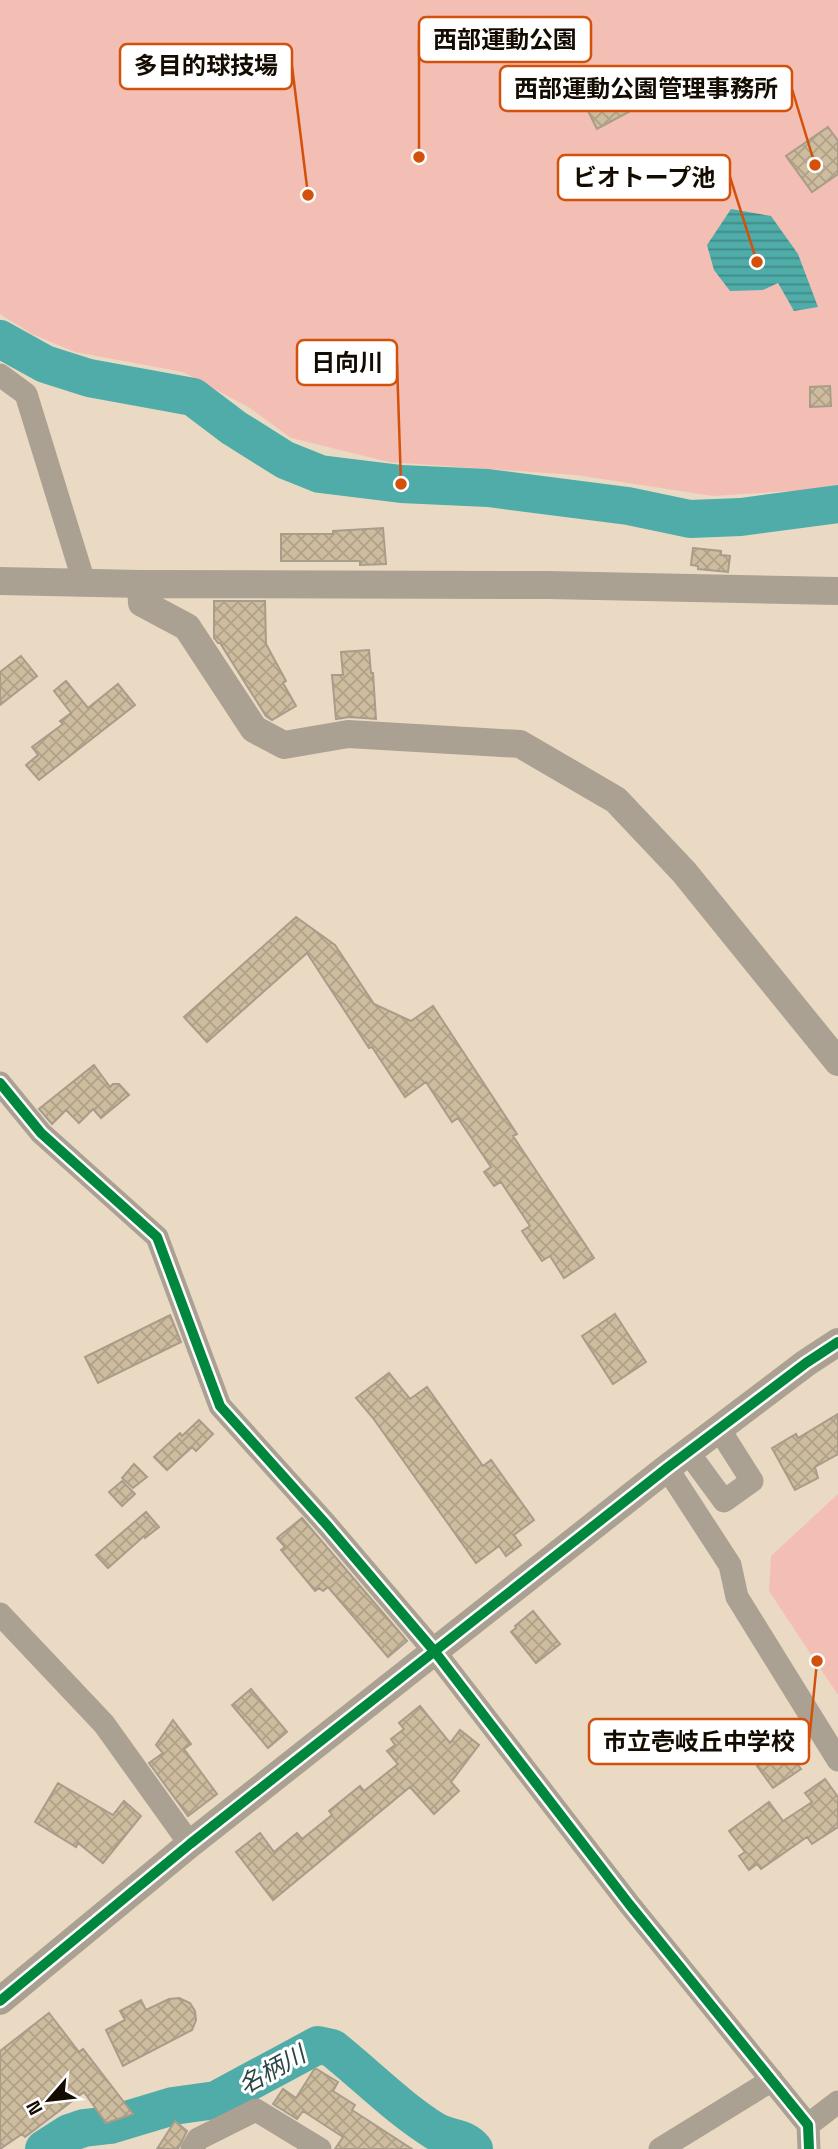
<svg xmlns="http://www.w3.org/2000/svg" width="838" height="2149" viewBox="0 0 838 2149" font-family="'Space Grotesk','Noto Sans JP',sans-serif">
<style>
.park{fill:#f3beb4}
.water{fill:url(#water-rules)}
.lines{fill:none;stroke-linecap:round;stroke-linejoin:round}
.river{stroke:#4faca8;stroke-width:38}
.building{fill:url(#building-cross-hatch);stroke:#a89c8a;stroke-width:2}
.minor{stroke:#aaa193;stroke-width:23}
.tertiary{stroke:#aaa193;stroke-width:28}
.cycleway-casing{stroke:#fff;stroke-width:15}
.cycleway{stroke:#00873e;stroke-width:10}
.labels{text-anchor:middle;stroke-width:6;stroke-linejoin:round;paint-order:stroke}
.water-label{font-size:24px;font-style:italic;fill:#2a4445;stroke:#fff}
.leader{fill:none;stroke:#d3510b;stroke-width:2.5}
.callout-dot{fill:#d3510b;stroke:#fff;stroke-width:2.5}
.callout{fill:#fff;stroke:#d3510b;stroke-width:2.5}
.callout-label{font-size:24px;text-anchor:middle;font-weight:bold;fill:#150c01}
</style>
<defs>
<pattern id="water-rules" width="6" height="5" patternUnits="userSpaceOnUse" patternTransform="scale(1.75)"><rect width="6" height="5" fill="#4faca8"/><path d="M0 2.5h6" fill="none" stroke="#408a86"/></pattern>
<pattern id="building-cross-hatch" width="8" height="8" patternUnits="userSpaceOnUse" patternTransform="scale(1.75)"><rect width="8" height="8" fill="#cebc9f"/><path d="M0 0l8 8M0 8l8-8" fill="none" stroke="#b0a087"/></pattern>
</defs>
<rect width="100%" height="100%" fill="#eadac3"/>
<path class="park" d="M0,0H838V488L713,496L576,475L389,462L291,438L250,408L183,372L75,352L32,334L0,314Z
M838,1494V1695L769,1591L771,1556Z"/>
<path class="water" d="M731,209L771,216L798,254L818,307L794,311L778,283L763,290L730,291L714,270L707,245Z"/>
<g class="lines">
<path class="river" d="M0,339L45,364L89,378L193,397L234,428L285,460L320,474L401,484L488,488L628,506L690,519L741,517L838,504
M44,2149L69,2133L84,2128L110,2125L173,2106L216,2100L318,2045L332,2048C366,2075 398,2108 435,2131C448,2139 464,2136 474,2149"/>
</g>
<path class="building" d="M625,92L634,109L597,129L588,111Z
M828,127L838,141V174L812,192L786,156Z
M830,386L831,406L810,407V387Z
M383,528L386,564L360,565V561H281V534H333V531Z
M693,548L721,551V555L730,556L728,572L698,569V566L691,565Z
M214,601H265L266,644L286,681L283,683L296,706L272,720L266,716L220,643H218L214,638Z
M369,650L371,673H373L376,719L349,717L336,719L332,675H343L341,652Z
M21,656L37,676L0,705V672Z
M66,681L88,708L118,684L135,705L39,780L26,765L38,755L32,747L63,724L60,721L71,713L54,691Z
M296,917L335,945L374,1004L411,1021L433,1006L517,1134L513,1136L594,1258L564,1278L550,1256L542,1261L522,1231L530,1226L501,1182L494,1186L484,1172L491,1167L458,1118L452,1122L426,1082L405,1097L372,1047L369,1048L307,953L207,1042L184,1017Z
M94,1065L110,1087L113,1084H119L129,1095L101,1118L93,1109L79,1123L66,1110L52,1124L39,1109Z
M615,1314L646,1362L613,1384L582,1336Z
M170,1315L181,1342L98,1383L85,1357Z
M389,1373L410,1399L427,1387L483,1466L491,1460L534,1520L514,1535L521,1545L506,1556L499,1546L476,1563L373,1418L356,1398Z
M838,1414V1454L815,1467L818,1478L795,1490L772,1448L796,1434L798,1438Z
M199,1420L213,1434L196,1451L192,1447L167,1470L154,1457L180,1433L182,1436Z
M134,1464L147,1477L133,1488L122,1478Z
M122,1481L135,1494L122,1506L109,1492Z
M146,1512L159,1527L145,1538L144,1536L108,1568L96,1555Z
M302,1518L407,1641L388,1657L328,1587L323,1591L319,1588L315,1591L281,1550L285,1547L277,1538Z
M533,1611L560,1644L536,1663L511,1632L516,1628L515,1626Z
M251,1689L287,1732L268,1748L232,1705Z
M420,1706L450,1743L460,1730L479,1745L451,1782L459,1791L434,1814L410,1787L273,1900L236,1852L260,1833L274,1852L297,1833L302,1839L332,1815L329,1811L360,1786L364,1791L398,1764L387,1751L395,1745L391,1739L404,1729L399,1723Z
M173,1720L191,1744L184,1749L217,1794L188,1816L149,1763L163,1753L156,1745Z
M785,1747L801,1769L773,1788L757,1766Z
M825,1779L838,1797V1827L812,1844L807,1837L761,1869L757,1864L749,1870L739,1856L745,1852L729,1831L769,1802L783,1821L812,1802L805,1793Z
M58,1783L113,1815L124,1801L141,1816L103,1863L78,1843L76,1847L35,1822Z
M179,1998L190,2003L195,2011L196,2020L192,2030L123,2066L106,2030L125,2020L120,2011L141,2000L146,2010L169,1999Z
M49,2013L79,2052L83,2049L133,2114L106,2123L84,2092L25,2137L22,2134L0,2149V2051Z
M315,2068L338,2082L333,2091L355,2105L352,2110L412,2149H335L343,2137L303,2111L297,2119L273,2104L283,2089L296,2098Z
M175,2121L187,2131L178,2149H157Z"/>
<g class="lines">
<path class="minor" d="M0,375L26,394L84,582
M0,1083L41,1133L157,1237L220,1406L326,1524L435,1652L629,1904L808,2125L809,2149
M688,1452L724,1501L752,1481L719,1429
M667,1468L730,1565L737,1597L838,1760
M0,1614L104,1724L190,1844
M808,2125L838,2102
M192,2149L198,2139L256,2110L320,2149
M660,2149L772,2080"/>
<path class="tertiary" d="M0,581L141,584L548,585L838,591
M141,584L142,603L187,627L254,729L284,745L348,734L520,744L616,800L684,872L838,1062
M0,2001L190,1844L667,1468L806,1363L838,1342"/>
<defs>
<path id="cycleway" d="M0,1083L41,1133L157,1237L220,1406L326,1524L435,1652L629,1904L808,2125L809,2149
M0,2001L190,1844L667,1468L806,1363L838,1342"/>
</defs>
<use href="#cycleway" class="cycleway-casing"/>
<use href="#cycleway" class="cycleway"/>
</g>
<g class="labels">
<g class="water-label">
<text transform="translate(272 2070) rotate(-29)" y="8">名柄川</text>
</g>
</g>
<path class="leader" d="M419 157L419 40M308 195L292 66M815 165L792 89M757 262L730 177M401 484L397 363M817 1661L809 1742"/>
<g class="callout-dot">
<circle cx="419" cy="157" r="7"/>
<circle cx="308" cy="195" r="7"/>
<circle cx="815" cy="165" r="7"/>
<circle cx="757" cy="262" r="7"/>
<circle cx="401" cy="484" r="7"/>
<circle cx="817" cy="1661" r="7"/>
</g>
<g class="callout">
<rect x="419" y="17" width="172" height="45" rx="7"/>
<rect x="120" y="44" width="172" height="45" rx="7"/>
<rect x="500" y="66" width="292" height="45" rx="7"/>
<rect x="558" y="155" width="172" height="45" rx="7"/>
<rect x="297" y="340" width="100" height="45" rx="7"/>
<rect x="589" y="1719" width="220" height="45" rx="7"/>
</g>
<g class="callout-label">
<text x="505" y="48">西部運動公園</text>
<text x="206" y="74">多目的球技場</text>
<text x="646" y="97">西部運動公園管理事務所</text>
<text x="644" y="186">ビオトープ池</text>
<text x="347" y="371">日向川</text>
<text x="699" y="1750">市立壱岐丘中学校</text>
</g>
<g transform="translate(49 2100) rotate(242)" stroke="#ffffff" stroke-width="5" paint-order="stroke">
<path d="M0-5L12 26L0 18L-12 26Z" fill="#150c01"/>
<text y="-10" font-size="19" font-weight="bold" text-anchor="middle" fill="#150c01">N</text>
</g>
</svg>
